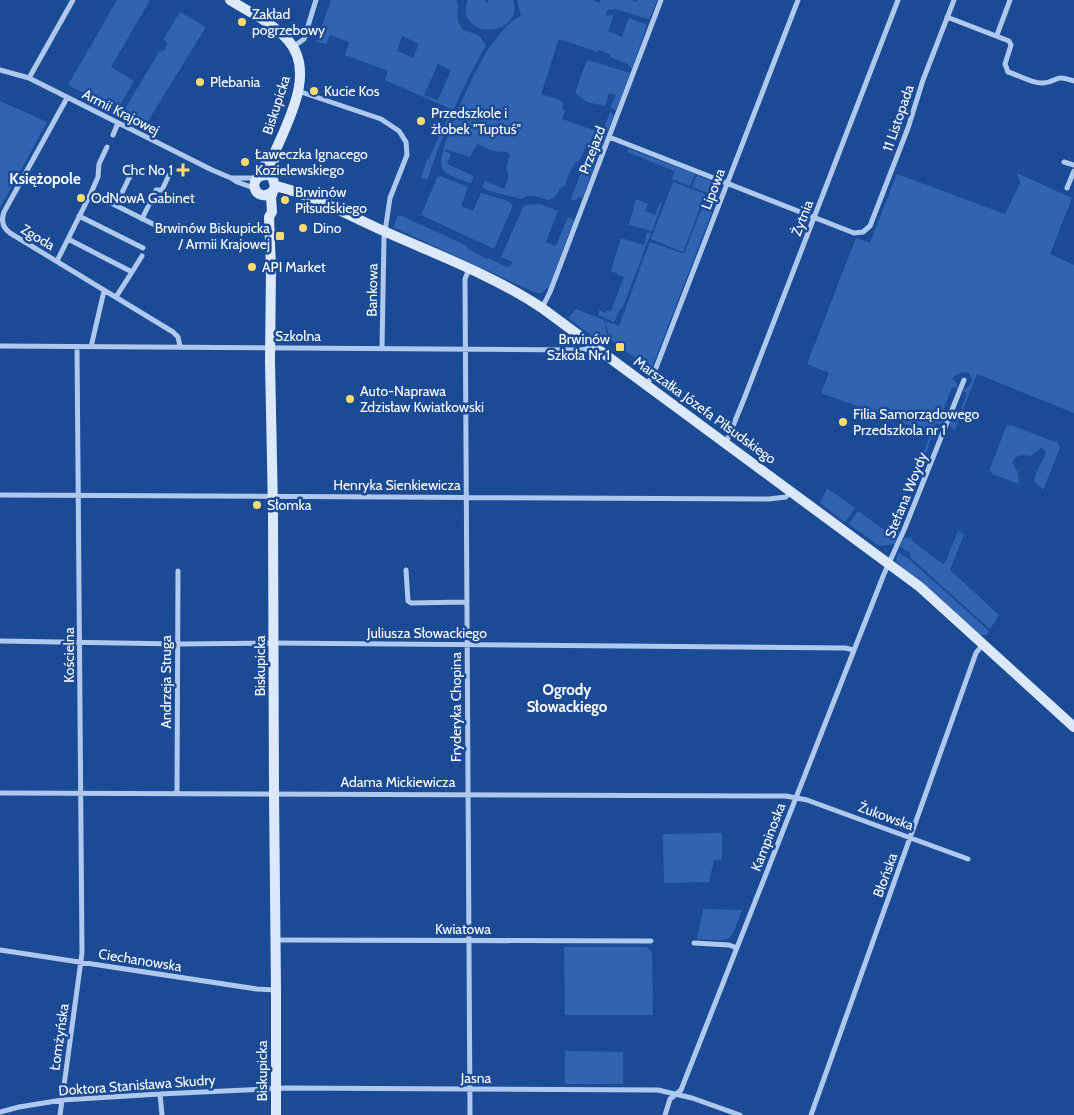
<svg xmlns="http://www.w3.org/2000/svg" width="1074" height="1115" viewBox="0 0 1074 1115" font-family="Cabin,sans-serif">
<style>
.green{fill:#3064b3;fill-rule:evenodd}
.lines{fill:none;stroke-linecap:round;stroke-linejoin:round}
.street{stroke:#aec8ef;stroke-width:5}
.secondary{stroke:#dce8fb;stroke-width:10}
.poi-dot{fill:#ffdc6d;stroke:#1b4b95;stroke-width:2}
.labels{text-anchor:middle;stroke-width:5;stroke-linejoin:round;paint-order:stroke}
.poi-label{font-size:14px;fill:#fff;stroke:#1b4b95;text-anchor:start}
.street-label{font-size:14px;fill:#fff;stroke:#1b4b95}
.neighbourhood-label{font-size:15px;font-weight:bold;fill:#fff;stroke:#1b4b95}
</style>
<rect width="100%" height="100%" fill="#1b4b95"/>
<path class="green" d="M117,0H150L111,67L134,81L117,110L68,85Z
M331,0H456L459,8L457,9L458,22L463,30C478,36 477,30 486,46C461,87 443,135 427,180L421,178L427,159H429L451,109L385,80L388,71L345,55L349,42L330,35L326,44L316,42ZM402,36L419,44L413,58L397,51ZM438,64L451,70L438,100L424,95Z
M467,0H485L486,3L488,2V0H513C523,29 477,42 466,15C464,9 468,5 467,0Z
M517,0H593L599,3L601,0H632L636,2L638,0H657L650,18L648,19L616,9L608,10L606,12V16L614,15L608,31L622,37L629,18L647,25L632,68L628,66V64L610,57V54L599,50L598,52L559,39L541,94L560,100L563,103L562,109L565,110L562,119L602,133L610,112L614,115L582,198L579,197L574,201L571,199L591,146L587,144L579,162H576L570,171L564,187L560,188L555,197L549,200L534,196H527L522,199L497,193L482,188L485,181L504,189L509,176L506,168L510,155L508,152L492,151L477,144L470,157L446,149L445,151L451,154L447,164L474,176L471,183C463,180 445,176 442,167C436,152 478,63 489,48C497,37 509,21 521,16Z
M180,12L206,27L146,124L123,112L159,52L164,51L168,43L164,40V38Z
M587,60L630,73L616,110L610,108L616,95L609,93L605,106L587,102L575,93Z
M0,101L47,122L0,208Z
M629,149L695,174L690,186L672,179L675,171L627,152Z
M1017,173L1072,198L1050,254L1074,265V413L977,374L955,430L950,426V421L956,423L967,393L963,391L970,385L972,380L969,373L962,372L954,376L952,379L957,383V388L952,387L940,419L944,422L940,424L935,423L934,427L938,430L939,434L934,432L917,476L922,479L916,481L913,479L931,433L821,393L829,373L807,364L809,359L856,238L870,243L897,174L1005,214L1020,183Z
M697,175L718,184L720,191L651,370L623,349L624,346L620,343L618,346L610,339L605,321L619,326L639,272L641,271L639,270L650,242L684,254L708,193L692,187Z
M440,176L468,187L461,206L473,211L481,193L508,201L513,205L494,249L421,215L437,178Z
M673,182L705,194L683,252L651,239Z
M636,199L648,204L645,211L655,215L660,203L662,204L652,231L629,225Z
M540,204L558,211L546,242L556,246L568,217L571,218L573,214L571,219L574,220L548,289L546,288C544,293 541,294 536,293L393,227L398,216H402L467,246L468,249L487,259L489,258L506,267L510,266L513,262L501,257L524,205Z
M647,233H651L622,309H620L614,322L598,315L599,310L605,313L607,310L611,311L624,277L611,271L621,238L644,245Z
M576,309L604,320L608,340L599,341L568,318Z
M1011,425L1058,443L1060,448L1043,490C1041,486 1037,486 1035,482C1032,474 1045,460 1046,451L1041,448L1031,456C1022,455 1017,454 1012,462L1018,473L1019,484L992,474L990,469L1006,427Z
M827,488L855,508L845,522L820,503Z
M858,511L890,534L894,526L899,530L900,533L895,544L879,546L849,524Z
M958,531L964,534L950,570L999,615L990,629L911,558L910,553L900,547L904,538H912L911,540L944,565Z
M898,552L910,560L989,631L987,635H978L900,566L896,561Z
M722,833V860H714L709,882L664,883L663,834Z
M703,909L742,910C729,944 734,941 697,939Z
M564,947H647L652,953L653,1015H565Z
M565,1051L623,1052V1084H565Z"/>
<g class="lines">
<path class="street" d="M947,17L1009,41L1011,45L1005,64L1008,72C1019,75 1032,84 1043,83C1060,81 1053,74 1074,81
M997,35L1010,0
M293,47L304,39L316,0
M0,70L29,78L212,170L231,178L237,182L254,188
M29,78L73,0
M298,91L381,119L399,131L406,142L407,155L390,198L384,238L382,348
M67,98L4,212C1,220 2,227 10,233L173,332L178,337L180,346
M113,135L118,123
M609,137L854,233L863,232L870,226L908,128L923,80L954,0
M1064,162L1074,165
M231,178H257
M1067,188L1074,171
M91,193L155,225
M116,205L132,172
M79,216L143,248
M142,219L156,190H162L169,175
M68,239L132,272L116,297
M57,261L91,193L98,177L99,164L107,147
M469,269L465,279L470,1115
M132,272L142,256
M542,308L550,292L661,0
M0,346L580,350L594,348
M91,347L104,291
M647,384L654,373L798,0
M726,443L744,399L898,0
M0,495L769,499L786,497L791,491
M406,570L408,601L411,603L466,602
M0,641L178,644L273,643L845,648L854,650
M0,793L786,796L807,800L968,859
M177,793L178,571
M275,940L651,941
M694,943L729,945L737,948
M0,950L257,989L276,990
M160,1094L162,1115
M0,1112L19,1107L62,1100L160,1094L286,1088L658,1090L692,1098L740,1115
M60,1115L82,953L77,347
M665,1115L670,1099L681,1090L884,574L904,530L964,380
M811,1115L976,653L983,644"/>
<path class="secondary" d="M230,0C249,12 271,22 287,39C317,71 288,121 274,154L269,157L260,175
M274,154V160L271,173L275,186L271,197L272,212L269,217L271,268L270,361L273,510L274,793L276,990V1115
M267,175C245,175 255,205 272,192
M275,186C308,193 346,214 377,228C432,253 491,274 542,308L920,587L1074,727"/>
</g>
<g class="poi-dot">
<circle cx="242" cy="22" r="5"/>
<circle cx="200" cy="82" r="5"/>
<circle cx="314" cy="91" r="5"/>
<circle cx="421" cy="121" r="5"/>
<circle cx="245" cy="162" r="5"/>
<path d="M180.5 162.5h5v5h5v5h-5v5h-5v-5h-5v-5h5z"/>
<circle cx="81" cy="198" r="5"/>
<circle cx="285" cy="200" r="5"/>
<circle cx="303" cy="228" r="5"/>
<rect x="275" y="231" width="10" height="10" rx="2.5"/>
<circle cx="252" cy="267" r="5"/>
<rect x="615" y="342" width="10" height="10" rx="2.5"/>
<circle cx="350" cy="399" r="5"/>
<circle cx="843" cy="422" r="5"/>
<circle cx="257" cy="505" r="5"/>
</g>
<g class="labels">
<g class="poi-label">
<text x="252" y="19">Zakład<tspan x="252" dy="16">pogrzebowy</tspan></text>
<text x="210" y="87">Plebania</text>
<text x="324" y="96">Kucie Kos</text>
<text x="431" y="118">Przedszkole i<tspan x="431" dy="16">żłobek "Tuptuś"</tspan></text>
<text x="255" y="159">Ławeczka Ignacego<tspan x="255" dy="16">Kozielewskiego</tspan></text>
<text x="173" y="175" text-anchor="end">Chc No 1</text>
<text x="295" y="197">Brwinów<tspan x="295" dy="16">Piłsudskiego</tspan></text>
<text x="91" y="203">OdNowA Gabinet</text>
<text x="270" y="233" text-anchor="end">Brwinów Biskupicka<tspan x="270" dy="16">/ Armii Krajowej</tspan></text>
<text x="313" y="233">Dino</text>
<text x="262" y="272">API Market</text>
<text x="610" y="344" text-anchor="end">Brwinów<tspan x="610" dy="16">Szkoła Nr 1</tspan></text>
<text x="360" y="396">Auto-Naprawa<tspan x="360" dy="16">Zdzisław Kwiatkowski</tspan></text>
<text x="853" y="419">Filia Samorządowego<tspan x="853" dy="16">Przedszkola nr 1</tspan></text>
<text x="267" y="510">Słomka</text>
</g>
<g class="street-label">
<text transform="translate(276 105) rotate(-72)" y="5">Biskupicka</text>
<text transform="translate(121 112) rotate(27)" y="5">Armii Krajowej</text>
<text transform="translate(898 118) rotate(-71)" y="5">11 Listopada</text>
<text transform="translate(592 150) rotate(-69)" y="5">Przejazd</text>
<text transform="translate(713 189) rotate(-69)" y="5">Lipowa</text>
<text transform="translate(802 218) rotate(-69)" y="5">Żytnia</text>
<text transform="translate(38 237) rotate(31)" y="5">Zgoda</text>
<text transform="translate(372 290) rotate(-89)" y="5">Bankowa</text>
<text x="298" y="341">Szkolna</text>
<text transform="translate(705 410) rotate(36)" y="5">Marszałka Józefa Piłsudskiego</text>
<text x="397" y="490">Henryka Sienkiewicza</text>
<text transform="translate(906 495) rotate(-68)" y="5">Stefana Woydy</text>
<text x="427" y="638">Juliusza Słowackiego</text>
<text transform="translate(69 655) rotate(-90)" y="5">Kościelna</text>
<text transform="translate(260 666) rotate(-90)" y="5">Biskupicka</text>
<text transform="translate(166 682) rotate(-90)" y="5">Andrzeja Struga</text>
<text transform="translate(456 707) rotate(-90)" y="5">Fryderyka Chopina</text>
<text x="398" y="787">Adama Mickiewicza</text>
<text transform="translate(886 816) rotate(20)" y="5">Żukowska</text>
<text transform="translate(768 837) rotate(-69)" y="5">Kampinoska</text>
<text transform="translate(885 875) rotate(-70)" y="5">Błońska</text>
<text x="463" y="934">Kwiatowa</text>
<text transform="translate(140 960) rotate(9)" y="5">Ciechanowska</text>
<text transform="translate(59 1037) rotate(-82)" y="5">Łomżyńska</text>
<text transform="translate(262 1071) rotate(-90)" y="5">Biskupicka</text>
<text x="476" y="1083">Jasna</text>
<text transform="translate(137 1085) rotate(-4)" y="5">Doktora Stanisława Skudry</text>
</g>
<g class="neighbourhood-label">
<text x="45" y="184">Księżopole</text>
<text x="567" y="695">Ogrody<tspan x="567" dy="17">Słowackiego</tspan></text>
</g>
</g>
</svg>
